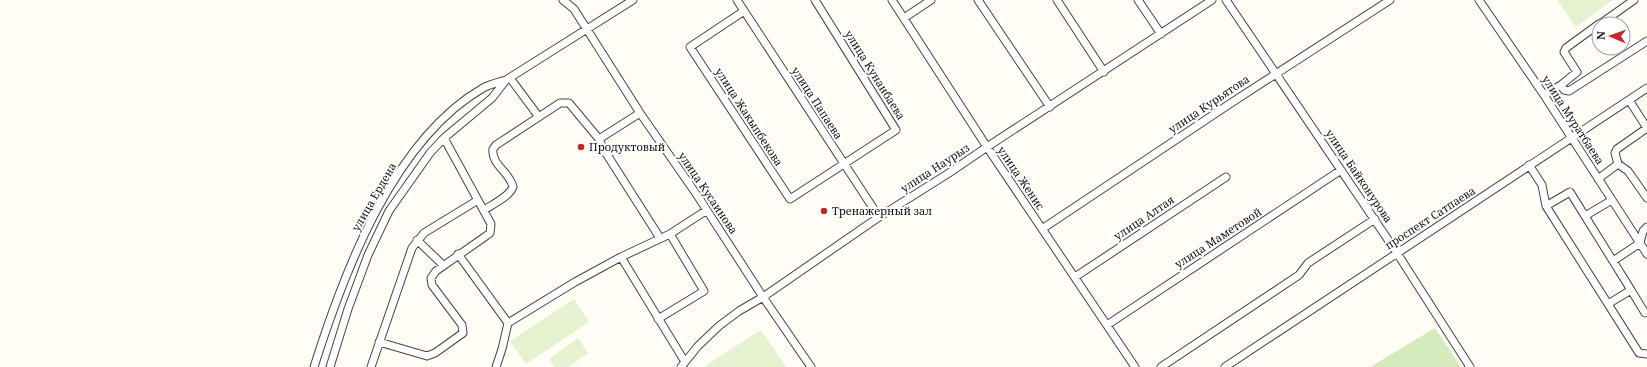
<svg xmlns="http://www.w3.org/2000/svg" width="1647" height="367" viewBox="0 0 1647 367" font-family="'Noto Serif',serif">
<style>
.green{fill:#d5ebbd}
.pitch{fill:#e6f2cf}
.lines{fill:none;stroke-linecap:round;stroke-linejoin:round}
.minor-casing{stroke:#444;stroke-width:9}
.minor{stroke:#fff;stroke-width:7}
.poi-dot{fill:#c4262e;stroke:#fff;stroke-width:1.5}
.labels{text-anchor:middle;stroke-width:4;stroke-linejoin:round;paint-order:stroke}
.street-label{font-size:11px;fill:#111;stroke:#fff}
.poi-label{font-size:11px;fill:#111;stroke:#fff;text-anchor:start}
</style>
<rect width="100%" height="100%" fill="#fffdf5"/>
<path class="green" d="M1435,328L1461,367H1370Z"/>
<path class="pitch" d="M1557,0H1613L1576,27Z
M574,299L589,322L526,364L510,341Z
M761,330L786,367H703Z
M578,338L588,353L568,367H555L549,359Z"/>
<g class="lines">
<defs>
<path id="minor" d="M563,0L574,9L640,113L697,195L763,297L811,367
M737,0L879,217
M892,0L987,147L1135,367
M978,0L1050,107
M1057,0L1104,72
M1138,0L1161,34
M1226,0L1397,253L1470,367
M1479,0L1544,95L1647,254
M744,11L690,47L790,199L896,130L815,0
M904,18L931,0
M1600,24L1634,0
M510,78L539,117
M1561,85L1564,90L1569,91L1647,41
M1544,95L1561,85L1577,72L1564,52L1566,48L1599,24
M599,139L604,150L660,238
M1618,164L1615,153L1617,149L1647,128L1629,100
M1529,165L1542,185L1546,206L1639,353L1647,354
M1598,179L1618,164L1628,171L1647,198
M1546,206L1570,192L1631,290
M484,210C493,204 509,197 513,187C510,172 491,165 493,149L496,145L560,103H569L599,139L640,113
M1585,216L1612,200
M1042,229L1231,103L1390,0
M417,240L443,265
M458,254L508,323
M621,257L685,362
M1613,261L1640,243L1643,231L1647,227
M1075,277L1226,177
M1608,304L1631,290L1645,313
M658,319L704,291L670,234
M1107,325L1341,170
M379,342L427,356L435,353L463,333L462,325L432,285L431,278L436,271L486,236L490,233L491,224L444,138
M314,367C344,272 393,140 483,88C490,84 499,82 506,80L633,0
M330,367L348,309L368,255L389,211L430,153L444,138L492,98L506,80
M371,367L412,248L424,233L478,200
M496,367L502,349L508,323L575,282L621,257L670,234L707,210
M681,367L698,346L719,326L739,311L763,297L879,217L949,173L987,147L1212,0
M1161,367L1299,275L1308,263L1375,219
M1225,367L1647,88"/>
</defs>
<use href="#minor" class="minor-casing"/>
<use href="#minor" class="minor"/>
</g>
<g class="poi-dot">
<circle cx="581" cy="147" r="4"/>
<circle cx="824" cy="211" r="4"/>
</g>
<g class="labels">
<g class="street-label">
<text transform="translate(875 75) rotate(58)" y="4">улица Кунанбаева</text>
<text transform="translate(817 103) rotate(57)" y="4">улица Папаева</text>
<text transform="translate(1209 104) rotate(-34)" y="4">улица Курьятова</text>
<text transform="translate(749 117) rotate(57)" y="4">улица Жакыпбекова</text>
<text transform="translate(1573 120) rotate(57)" y="4">улица Муратбаева</text>
<text transform="translate(935 168) rotate(-33)" y="4">улица Наурыз</text>
<text transform="translate(1359 176) rotate(56)" y="4">улица Байконурова</text>
<text transform="translate(1021 178) rotate(56)" y="4">улица Женис</text>
<text transform="translate(708 193) rotate(56)" y="4">улица Кусаинова</text>
<text transform="translate(374 197) rotate(-60)" y="4">улица Ердена</text>
<text transform="translate(1144 218) rotate(-34)" y="4">улица Алтая</text>
<text transform="translate(1430 218) rotate(-33)" y="4">проспект Сатпаева</text>
<text transform="translate(1218 238) rotate(-33)" y="4">улица Маметовой</text>
</g>
<g class="poi-label">
<text x="589" y="151">Продуктовый</text>
<text x="832" y="215">Тренажерный зал</text>
</g>
</g>
<g transform="translate(1611 36) rotate(272)"><circle r="19" fill="#ffffff" stroke="#a0a0a0"/>
<path d="M0-3L7 15L0 10L-7 15Z" fill="#c4262e"/>
<text y="-6" font-size="11" font-weight="bold" text-anchor="middle" fill="#111111">N</text>
</g>
</svg>
